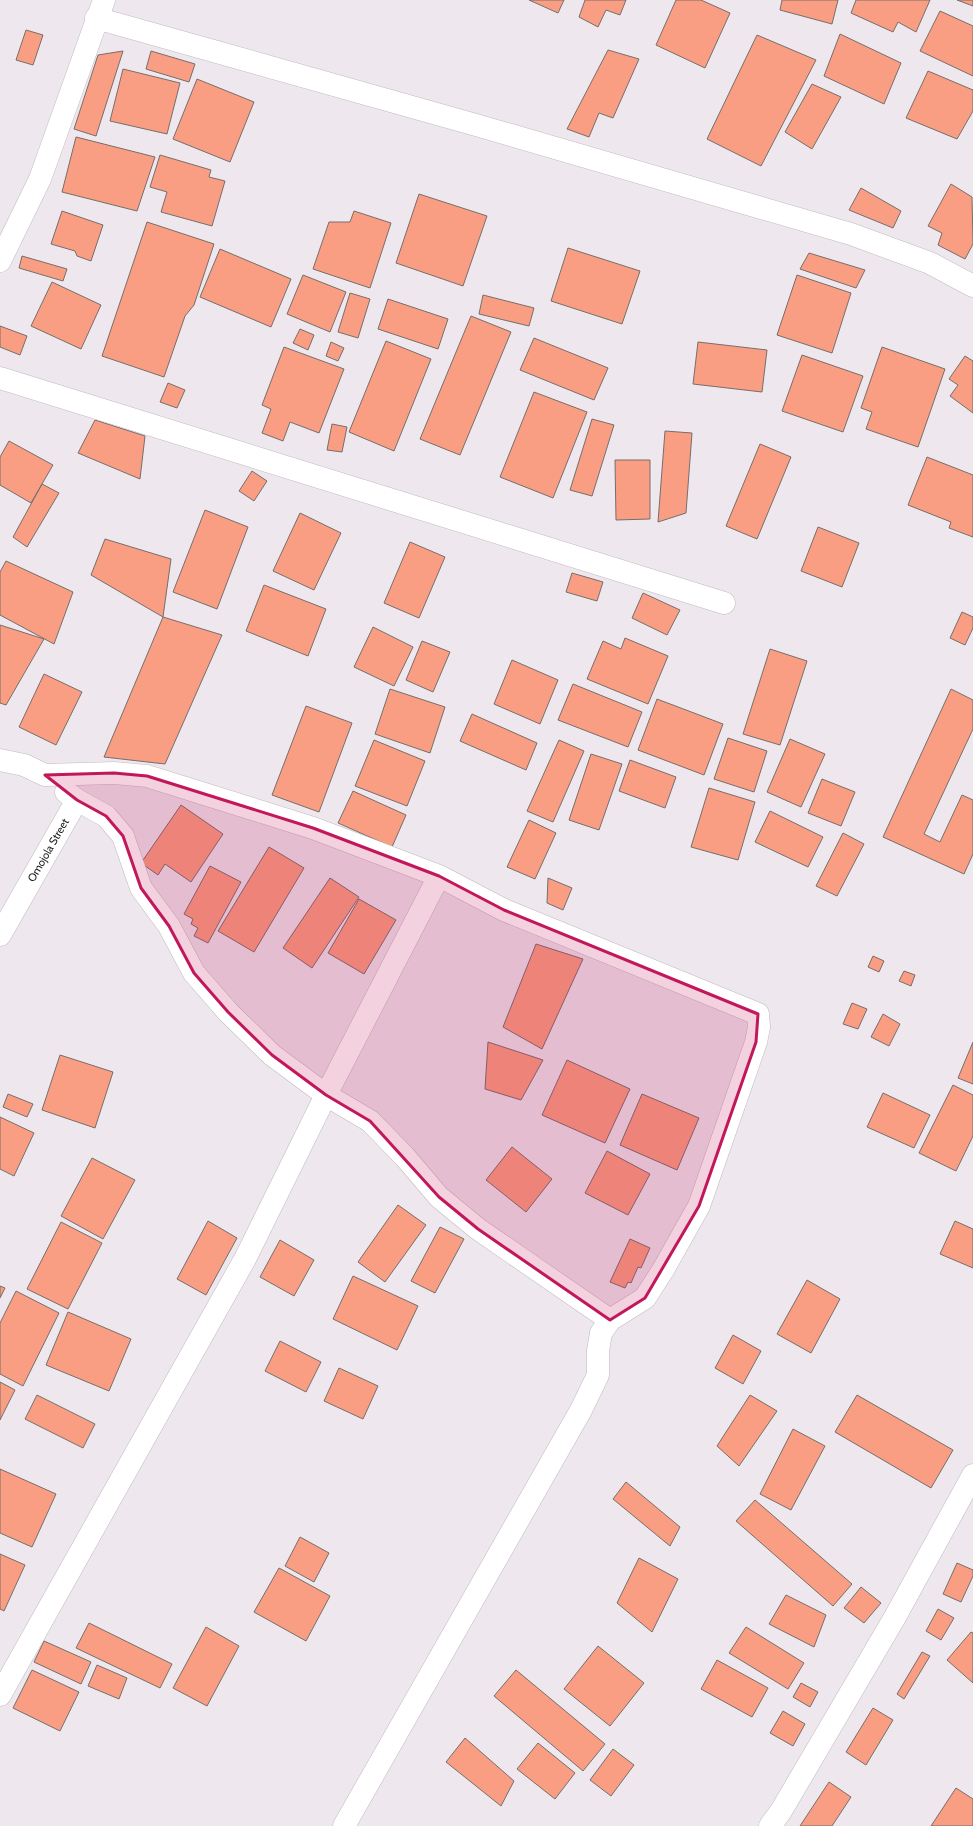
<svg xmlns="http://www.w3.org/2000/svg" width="973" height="1826" viewBox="0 0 973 1826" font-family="Cabin,sans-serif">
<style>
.building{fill:#f99e83;stroke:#766e6b}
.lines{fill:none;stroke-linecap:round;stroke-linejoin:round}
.street-casing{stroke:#c0bac0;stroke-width:23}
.street{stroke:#fff;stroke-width:22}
.marked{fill:#c2185b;fill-opacity:0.2;stroke:#c2185b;stroke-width:3;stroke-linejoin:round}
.labels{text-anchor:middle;stroke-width:4;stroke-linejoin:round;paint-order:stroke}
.street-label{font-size:11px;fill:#1c1a1c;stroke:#fff}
</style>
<rect width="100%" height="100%" fill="#eee7ee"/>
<path class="building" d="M529,0H564L558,13Z
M585,0H626L620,15L606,10L598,27L579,17Z
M676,0H701L730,13L705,68L656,45Z
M782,0H838L832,24L780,10Z
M856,0H930L916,32L898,22L893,32L851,13Z
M957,0H973V6Z
M940,11L973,26V76L920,51Z
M26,30L43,35L33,65L16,60Z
M840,34L901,63L884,104L824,76Z
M757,35L816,60L761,166L707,139Z
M608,50L639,59L613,118L599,113L589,137L567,129Z
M123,51L96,136L74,129L98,55Z
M151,51L195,64L189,82L146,69Z
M123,69L180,83L167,134L110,121Z
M928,71L973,90V111L957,139L906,118Z
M197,79L254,102L230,162L173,139Z
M812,84L841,97L812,149L785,132Z
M76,137L155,157L137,211L62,192Z
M160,155L211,170L209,177L225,181L212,226L161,212L167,192L150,187Z
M951,184L972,197L973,244L965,259L938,245L942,233L928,226Z
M861,188L901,211L893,228L849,210Z
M419,194L487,216L463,286L396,263Z
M62,211L103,225L91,261L77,256L75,251L51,244Z
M354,211L391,223L370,288L313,269L329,222H350Z
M147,222L214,244L194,305L185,316L164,377L102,356Z
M568,248L640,271L622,324L551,301Z
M220,249L291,279L271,327L200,297Z
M809,253L865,270L856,288L800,269Z
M22,256L67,269L63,281L19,268Z
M303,275L346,292L330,332L287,314Z
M797,275L851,293L832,353L777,335Z
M52,282L101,305L81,349L31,326Z
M350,293L370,299L358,338L338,332Z
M483,295L534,308L529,326L479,314Z
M388,299L448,319L438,349L378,329Z
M471,316L511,332L460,455L420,439Z
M0,326L27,336L20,355L0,347Z
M300,329L314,335L308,350L293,343Z
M534,338L608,368L594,400L520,370Z
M386,341L431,359L394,451L349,432Z
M331,342L344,348L338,361L326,356Z
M698,342L767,350L762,392L693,384Z
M284,347L344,369L319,433L290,422L283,441L262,433L271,409L262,405Z
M882,347L945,369L918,447L866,429L872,412L861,408Z
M802,355L863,376L843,432L782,411Z
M965,356L973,361V413L950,396L958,385L949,379Z
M168,383L185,390L177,408L160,402Z
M534,392L587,412L553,498L500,477Z
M592,419L614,425L592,496L570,490Z
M95,420L145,436L140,479L78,453Z
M332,424L347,427L342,452L327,450Z
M665,431L692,433L686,513L658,522Z
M9,441L53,465L31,503L0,485V457Z
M760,444L791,457L757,539L726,526Z
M927,457L973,475V537L949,528L951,522L908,505Z
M615,460H650V519L616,520Z
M252,471L267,481L254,501L239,491Z
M42,484L59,493L27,547L13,537Z
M205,510L248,527L217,609L173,592Z
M300,513L341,533L314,590L273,571Z
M818,527L859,543L842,587L801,571Z
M105,539L171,559L163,617L91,575Z
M410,542L445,557L419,618L384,603Z
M6,561L73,592L54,644L0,615V572Z
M572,573L603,582L597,601L566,592Z
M264,585L326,609L308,656L246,631Z
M643,593L680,610L667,635L632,618Z
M962,612L973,617V628L965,645L950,638Z
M163,617L222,635L165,764L104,757Z
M0,625L44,639L6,705L0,703Z
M373,627L413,647L394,686L354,667Z
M625,638L668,656L648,704L587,679L603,641L621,649Z
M422,641L450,652L433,692L406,680Z
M770,649L807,661L780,745L743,734Z
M512,660L558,680L540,724L494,704Z
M44,674L82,692L56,745L19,727Z
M573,684L642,712L628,747L558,720Z
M390,689L445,707L430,753L375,734Z
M951,689L973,700V729L924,834L940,842L962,795L973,800V854L964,874L883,837Z
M657,699L723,724L704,775L638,750Z
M306,706L352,723L319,812L272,795Z
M472,714L537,743L526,770L460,741Z
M728,738L767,751L754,792L714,779Z
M790,739L825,754L801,807L767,792Z
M374,740L425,761L407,806L355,786Z
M559,740L584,751L553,822L527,811Z
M591,754L622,764L599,830L569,820Z
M630,760L676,777L665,808L619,791Z
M822,779L855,792L841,826L808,813Z
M709,788L755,802L738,860L691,847Z
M353,791L406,815L392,847L338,823Z
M181,805L223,834L191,882L165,864L158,875L141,863Z
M770,811L823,837L808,867L755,842Z
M529,820L556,833L535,879L507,867Z
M843,833L864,844L837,896L816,886Z
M269,847L304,868L254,952L218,931Z
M210,866L241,882L208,943L194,936L198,928L191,924L193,919L184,914Z
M330,878L359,897L312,968L283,948Z
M548,878L572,888L563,910L547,903Z
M359,899L396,920L364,974L328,953Z
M536,944L583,959L542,1049L503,1027Z
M873,956L884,961L879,972L868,967Z
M904,971L915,975L911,986L899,981Z
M852,1003L867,1009L858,1029L843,1024Z
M883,1014L900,1024L889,1046L871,1037Z
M488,1042L543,1060L521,1100L485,1089Z
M973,1042V1084L958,1078Z
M60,1055L113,1072L95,1128L42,1110Z
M567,1060L630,1089L605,1143L542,1115Z
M953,1085L973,1095V1136L956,1171L919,1153Z
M883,1093L930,1115L914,1148L867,1127Z
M8,1094L33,1104L27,1117L3,1107Z
M642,1094L699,1118L677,1170L620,1145Z
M0,1117L34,1133L14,1176L0,1169Z
M512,1147L552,1179L526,1212L486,1180Z
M607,1151L650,1174L628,1215L585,1193Z
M92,1158L135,1180L103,1239L61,1216Z
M398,1205L426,1225L385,1282L358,1262Z
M208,1221L237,1238L206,1295L177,1279Z
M955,1221L973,1229V1268L940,1254Z
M61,1222L102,1243L68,1309L27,1289Z
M440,1227L464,1239L435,1293L411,1281Z
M630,1239L650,1248L641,1268L638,1267L631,1283L628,1282L625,1288L610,1282Z
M280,1240L314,1260L294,1296L260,1277Z
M353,1276L418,1306L397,1350L333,1319Z
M807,1280L840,1299L811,1353L777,1334Z
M0,1286L5,1288L0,1298Z
M16,1291L59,1313L23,1386L0,1374V1323Z
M68,1312L131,1339L109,1391L46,1365Z
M733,1335L761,1351L743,1384L715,1368Z
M280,1341L321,1362L306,1392L265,1371Z
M339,1368L378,1386L363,1419L324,1401Z
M0,1382L15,1390L0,1420Z
M37,1395L95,1424L83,1448L25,1419Z
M750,1395L777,1411L739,1466L717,1446Z
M857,1395L953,1450L931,1488L835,1432Z
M793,1429L825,1446L791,1510L760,1494Z
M0,1469L56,1494L32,1547L0,1533Z
M626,1482L680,1527L670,1546L613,1499Z
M755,1500L852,1584L833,1606L736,1521Z
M300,1537L329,1553L314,1582L285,1566Z
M0,1554L25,1565L4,1611L0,1609Z
M639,1558L678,1579L652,1632L617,1603Z
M957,1563L973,1570V1576L961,1602L943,1594Z
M279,1568L330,1596L306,1641L254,1612Z
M861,1587L881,1603L864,1623L844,1608Z
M786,1595L826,1615L814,1647L769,1624Z
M938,1609L954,1618L941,1640L926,1631Z
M89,1623L172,1664L160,1688L76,1648Z
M206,1627L239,1646L207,1706L173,1688Z
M746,1627L804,1663L788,1689L729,1653Z
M971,1632L973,1633V1683L947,1660Z
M44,1641L91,1662L81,1684L34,1662Z
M598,1646L644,1683L610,1726L564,1689Z
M922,1652L930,1656L904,1699L897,1694Z
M717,1660L768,1688L752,1717L701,1689Z
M97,1665L127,1678L119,1699L88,1686Z
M32,1670L79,1692L60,1731L13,1708Z
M516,1670L605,1744L583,1771L494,1696Z
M801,1683L818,1692L810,1707L793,1697Z
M873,1708L893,1720L866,1765L846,1752Z
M783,1711L805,1724L793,1746L770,1733Z
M465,1738L514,1781L501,1806L446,1762Z
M538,1743L575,1773L555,1799L517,1769Z
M613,1749L634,1765L611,1796L590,1780Z
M829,1782L851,1797L832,1826H800Z
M956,1788L973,1799V1826H931Z"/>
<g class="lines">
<defs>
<path id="street" d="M96,18L476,125L851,234L930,263L973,286
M0,261L40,179L104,0
M0,378L724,603
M0,760L24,765L45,775L114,773L147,776L313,828L439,876L504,910L758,1014L759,1027L756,1042L699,1206L663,1270L645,1298L610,1320L601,1333L598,1351V1375L581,1410L344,1826
M77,800L106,816L123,836L141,888L169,926L194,973L228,1012L272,1055L326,1095L370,1121L405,1157L439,1197L478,1229L610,1320
M0,935L77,800L66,792
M0,1695L245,1259L326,1095L439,876
M770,1826L781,1811L895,1617L973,1475"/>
</defs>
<use href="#street" class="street-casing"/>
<use href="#street" class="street"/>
</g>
<path class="marked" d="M114,773L147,776L313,828L439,876L504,910L758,1014L756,1042L699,1206L645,1298L610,1320L478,1229L439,1197L370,1121L326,1095L272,1055L228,1012L194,973L169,926L141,888L123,836L106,816L77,800L45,775Z"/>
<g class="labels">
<g class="street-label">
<text transform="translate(48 850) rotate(-60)" y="4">Omojola Street</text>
</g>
</g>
</svg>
